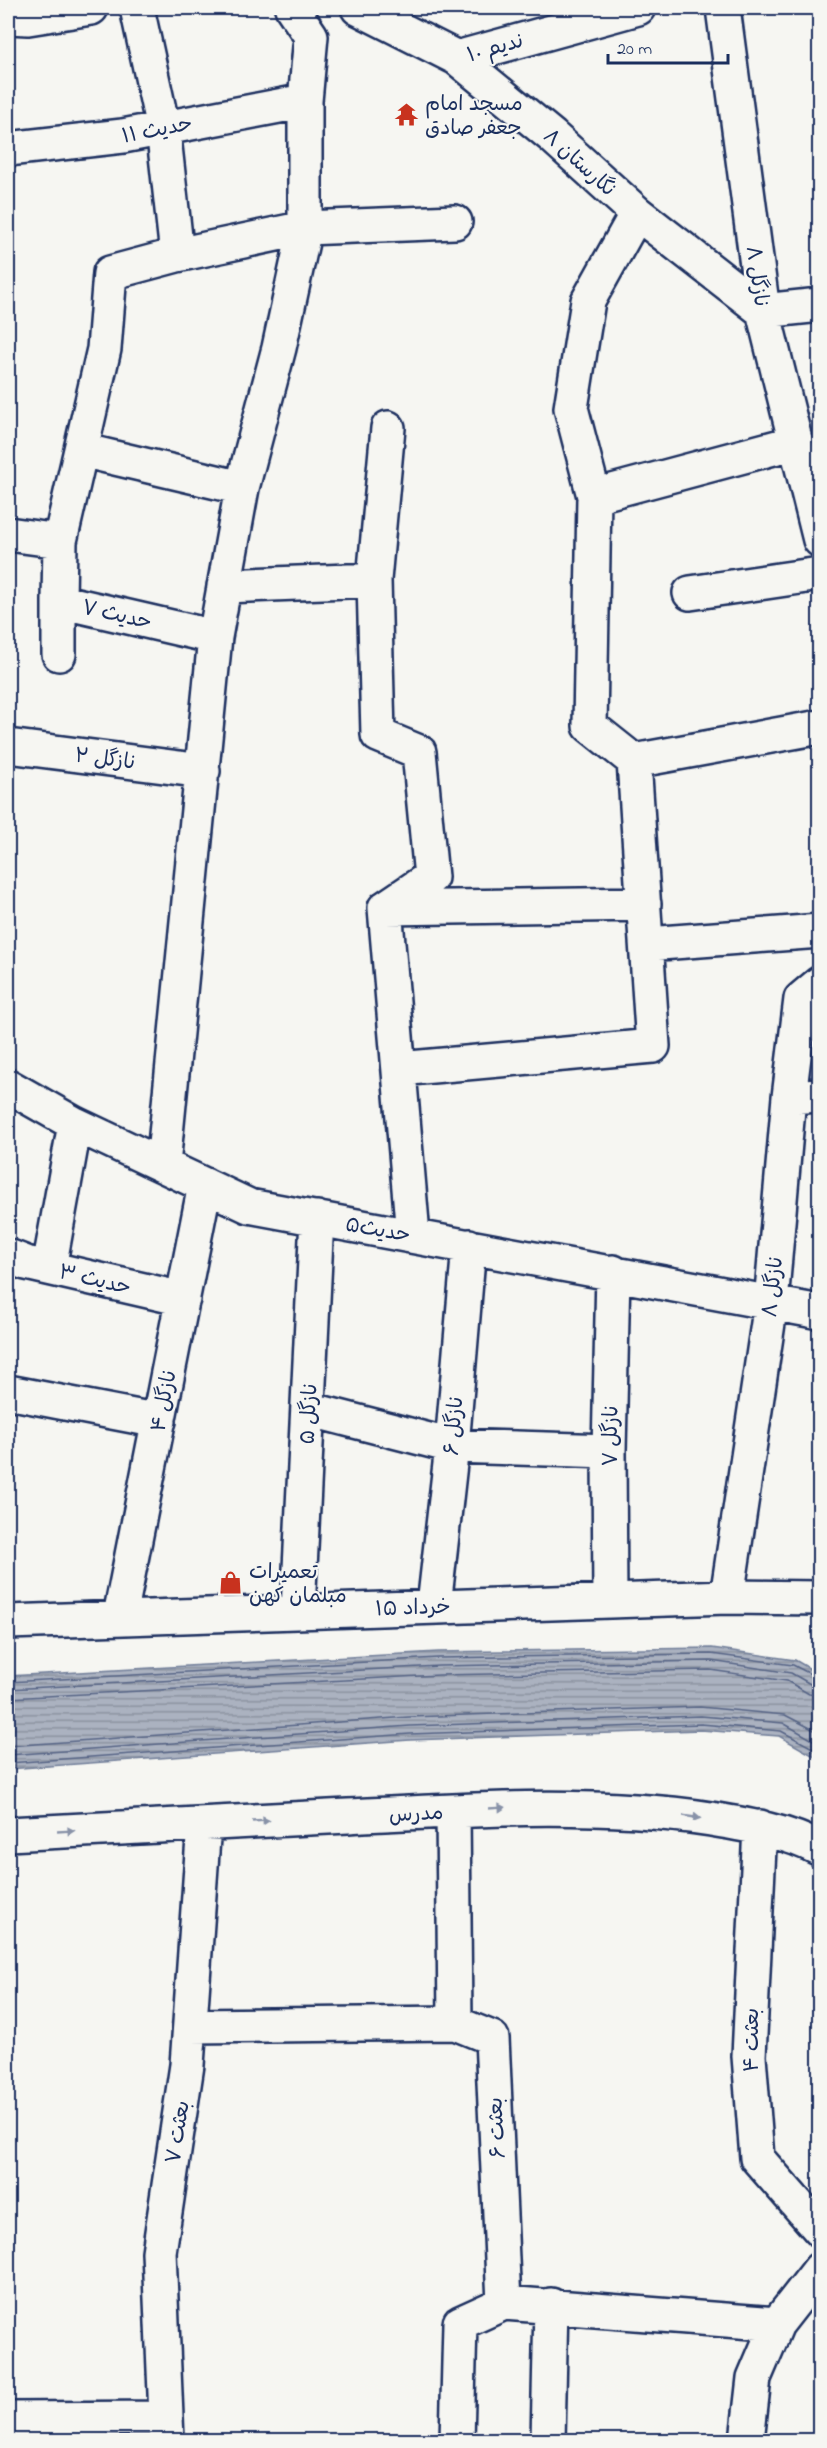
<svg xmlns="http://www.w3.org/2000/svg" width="827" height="2448" viewBox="0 0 827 2448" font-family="'Indie Flower','Playpen Sans Arabic',sans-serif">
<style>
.water{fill:url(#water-rules);stroke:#717e99;stroke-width:1.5}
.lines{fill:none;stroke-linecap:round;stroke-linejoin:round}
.shore{stroke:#556385;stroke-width:1.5}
.minor-casing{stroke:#1b2f5e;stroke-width:38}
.minor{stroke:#f6f6f2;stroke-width:33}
.oneway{fill:#8892a8}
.labels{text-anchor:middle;stroke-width:4.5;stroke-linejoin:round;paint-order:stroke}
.street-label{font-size:21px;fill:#1b2f5e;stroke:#f6f6f2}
.poi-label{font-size:21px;fill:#1b2f5e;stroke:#f6f6f2;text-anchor:start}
</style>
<defs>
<pattern id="water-rules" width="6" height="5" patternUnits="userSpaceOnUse" patternTransform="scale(1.5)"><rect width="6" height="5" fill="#abb2c0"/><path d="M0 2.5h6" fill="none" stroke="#8a919f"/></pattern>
</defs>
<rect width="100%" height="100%" fill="#f6f6f2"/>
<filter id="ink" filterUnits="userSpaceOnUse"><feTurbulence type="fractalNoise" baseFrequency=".0167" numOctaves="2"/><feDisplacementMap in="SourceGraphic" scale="12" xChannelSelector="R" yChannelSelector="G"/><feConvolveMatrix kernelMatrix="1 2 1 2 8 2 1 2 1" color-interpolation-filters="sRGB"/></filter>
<g filter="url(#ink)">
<path class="water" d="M712,1648L795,1660L819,1674V1759L779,1736L701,1730L410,1740L8,1769V1676L438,1652Z"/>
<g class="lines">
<path class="shore" d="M8,1682L438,1658L711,1654L793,1665L820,1679
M8,1689L439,1666L711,1661L791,1673L812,1685L820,1686
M8,1698L439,1675L710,1670L787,1681L809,1694L820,1695
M8,1746L409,1717L700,1707L785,1715L820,1733
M8,1755L410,1726L701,1716L783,1723L820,1744
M8,1763L410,1734L701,1724L781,1731L820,1752"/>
<defs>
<path id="minor" d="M358,8L457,58L552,136L637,213L763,311L820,305
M723,8L763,311L820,540
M8,17L28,18L91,8
M457,58L638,8
M8,149L123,136L305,101
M637,213L588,301L571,408L594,496L796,442
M177,255L305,228L455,222
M388,428L374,580L378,735L419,752L431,877L385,908L413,1235
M81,450L242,488
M594,496L590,726L634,761
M8,534L60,541L59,601L215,637
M60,541L104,349L110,273L177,255L163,128L137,8
M224,586L374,580
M690,593L820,574
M59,654V601
M8,746L203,771
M385,908L644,904
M647,944L820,931
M399,1069L653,1046L634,761L820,727
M8,1086L75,1124L249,1206L820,1312
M789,1097L820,1095
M163,1165L215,637L242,488L279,348L305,228V101L311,36L292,8
M8,1256L26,1263L183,1299
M49,1268L75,1124
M8,1392L159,1421
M308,1409L452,1446L609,1451
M727,1597L771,1303L789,1097L801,999L820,983
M610,1601L609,1451L613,1272
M434,1606L452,1446L469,1246
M298,1610L317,1218
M120,1616L205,1185
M8,1622L727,1597L820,1598
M453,1811L455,2023L492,2038L504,2303L460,2323L457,2440
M760,1827L749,2056L757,2158L820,2230
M8,1834C121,1829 234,1822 348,1816C469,1810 590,1801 711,1819C748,1825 786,1831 820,1849
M191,2026L455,2023
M504,2303L777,2324
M8,2419L166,2418
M167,2440L159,2252L187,2065L204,1824
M548,2440L551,2305
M747,2440L754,2378L777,2324L820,2269"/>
</defs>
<use href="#minor" class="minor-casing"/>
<use href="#minor" class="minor"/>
</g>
<defs><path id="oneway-solid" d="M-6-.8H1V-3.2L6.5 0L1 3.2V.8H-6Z" transform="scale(1.5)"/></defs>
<g class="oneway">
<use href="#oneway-solid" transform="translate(497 1808) rotate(-3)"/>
<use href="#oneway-solid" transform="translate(692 1817) rotate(9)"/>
<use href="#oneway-solid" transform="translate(261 1821) rotate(-3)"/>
<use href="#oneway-solid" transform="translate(66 1831) rotate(-3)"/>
</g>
</g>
<defs>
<symbol id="temple-bare" viewBox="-9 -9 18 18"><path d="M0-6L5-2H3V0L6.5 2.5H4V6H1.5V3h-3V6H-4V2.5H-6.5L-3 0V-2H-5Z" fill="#c8321e" stroke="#f6f6f2" stroke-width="2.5" paint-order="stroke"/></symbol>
<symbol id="shop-bare" viewBox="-9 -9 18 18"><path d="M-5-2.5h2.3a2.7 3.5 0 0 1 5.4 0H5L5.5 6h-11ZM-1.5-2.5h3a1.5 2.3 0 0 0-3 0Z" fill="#c8321e" stroke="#f6f6f2" stroke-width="2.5" paint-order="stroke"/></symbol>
</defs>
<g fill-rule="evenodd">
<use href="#temple-bare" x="390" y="98" width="33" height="33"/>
<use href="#shop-bare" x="214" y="1566" width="33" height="33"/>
</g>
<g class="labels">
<g class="street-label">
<text transform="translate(495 47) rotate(-16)" y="7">ندیم ۱۰</text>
<text transform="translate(157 129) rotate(-11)" y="7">حدیث ۱۱</text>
<text transform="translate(580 162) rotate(42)" y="7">نگارستان ۸</text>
<text transform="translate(758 276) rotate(82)" y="7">نازگل ۸</text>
<text transform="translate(117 614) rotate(13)" y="7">حدیث ۷</text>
<text transform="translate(105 758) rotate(7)" y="7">نازگل ۲</text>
<text transform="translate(378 1229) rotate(10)" y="7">حدیث۵</text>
<text transform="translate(95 1279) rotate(13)" y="7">حدیث ۳</text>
<text transform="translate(772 1287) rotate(-84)" y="7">نازگل ۸</text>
<text transform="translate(163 1401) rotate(-79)" y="7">نازگل ۴</text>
<text transform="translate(308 1414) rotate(-87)" y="7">نازگل ۵</text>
<text transform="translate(453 1426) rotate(-85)" y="7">نازگل ۶</text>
<text transform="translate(610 1436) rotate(-89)" y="7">نازگل ۷</text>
<text transform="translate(413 1607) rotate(-2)" y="7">۱۵ خرداد</text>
<text transform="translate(416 1813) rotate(-3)" y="7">مدرس</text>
<text transform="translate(751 2040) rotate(-90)" y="7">بعثت ۴</text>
<text transform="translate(496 2128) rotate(-93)" y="7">بعثت ۶</text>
<text transform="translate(177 2132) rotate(-81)" y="7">بعثت ۷</text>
</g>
<g class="poi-label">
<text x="425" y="110">مسجد امام<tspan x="425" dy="24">جعفر صادق</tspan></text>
<text x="249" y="1578">تعمیرات<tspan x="249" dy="24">مبلمان کهن</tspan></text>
</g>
</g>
<rect width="827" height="2448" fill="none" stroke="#f6f6f2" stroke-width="30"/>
<rect x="15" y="15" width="797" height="2418" fill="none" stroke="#1b2f5e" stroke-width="2" filter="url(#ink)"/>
<path d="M608 54v9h120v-9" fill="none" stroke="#1b2f5e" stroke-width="3"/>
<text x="617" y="54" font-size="18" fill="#1b2f5e" stroke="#f6f6f2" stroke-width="4.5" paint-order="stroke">20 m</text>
</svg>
